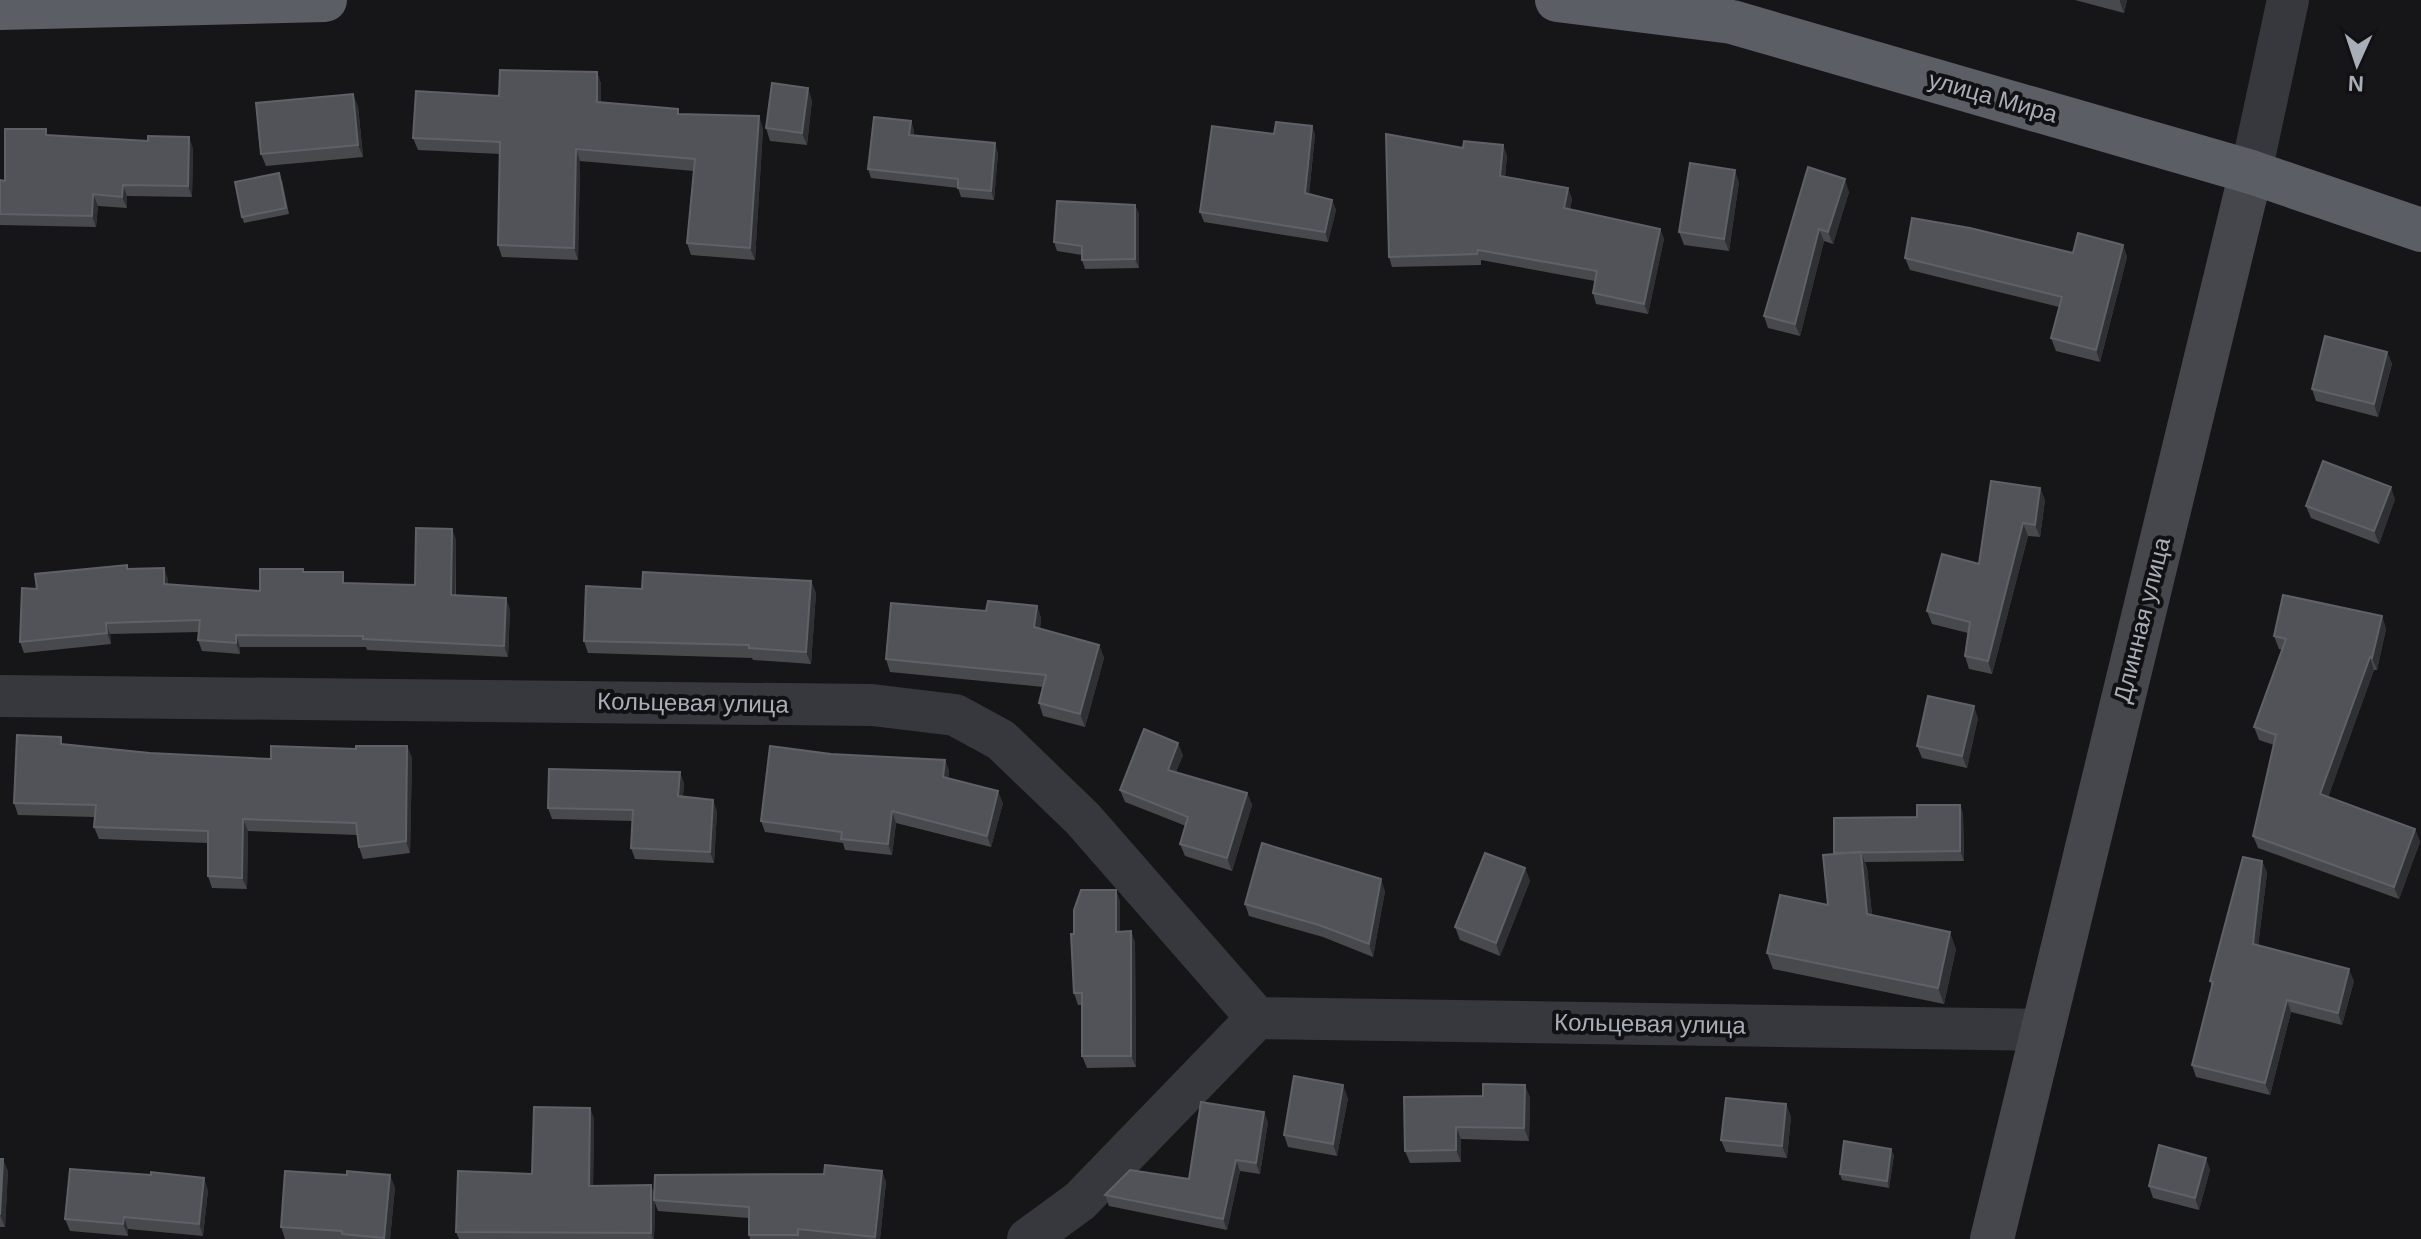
<svg xmlns="http://www.w3.org/2000/svg" width="2421" height="1239" viewBox="0 0 2421 1239" font-family="Helvetica,sans-serif">
<style>
.lines{fill:none;stroke-linecap:round;stroke-linejoin:round}
.minor{stroke:#37383d;stroke-width:42}
.secondary{stroke:#45474d;stroke-width:44}
.trunk{stroke:#5b5e65;stroke-width:44}
.wall{fill:#47494d}
.shaded-wall{fill:#2f3033}
.building{fill:#525359;stroke:#5f6168;stroke-width:2}
.labels{text-anchor:middle;stroke-width:8;stroke-linejoin:round;paint-order:stroke}
.street-label{font-size:24px;fill:#a8adb8;stroke:#111113}
</style>
<rect width="100%" height="100%" fill="#161618"/>
<g class="lines">
<path class="minor" d="M2251,172L2288,0
M0,696L872,705L955,715L1001,740L1083,819L1257,1018
M1028,1239L1080,1201L1257,1018L2044,1030"/>
<path class="secondary" d="M1992,1239L2251,172"/>
<path class="trunk" d="M1557,0L1732,22L2251,172L2421,230
M0,8L325,0"/>
</g>
<path class="wall" d="M2075,0H2127L2124,13Z
M597,72L601,84V102L763,128L755,260L691,255L687,243L694,171L580,161L578,260L502,257L498,245L500,154L418,150L413,138Z
M812,100L807,145L770,141L766,128Z
M358,106L363,157L266,166L261,154Z
M911,121L914,131L913,136L998,153L994,200L961,197L958,188L871,178L868,169Z
M1312,126L1315,135L1309,194L1332,200L1336,210L1328,242L1204,222L1200,212L1274,134Z
M48,135L193,148L192,197L127,196V208L98,206L96,227L0,225V180L5,181Z
M1463,148L1507,155L1505,177L1568,188L1572,199L1570,209L1660,229L1664,239L1648,314L1596,304L1593,293L1595,281L1481,260V265L1392,267L1389,257Z
M1808,167L1849,192L1833,244L1824,241L1800,336L1768,328L1764,316Z
M282,180L289,214L244,223L242,217Z
M1739,182L1729,251L1684,245L1679,232Z
M1135,205L1139,214V268L1085,269L1082,260V255L1057,251L1054,242Z
M2123,245L2127,257L2100,362L2056,351L2051,338L2059,307L1910,270L1905,258L2073,253Z
M2387,352L2392,364L2378,417L2316,401L2312,389Z
M2040,488L2045,500L2040,537L2028,536L1992,674L1969,669L1965,656L1968,633L1932,624L1927,611L1979,564Z
M2395,499L2379,544L2311,518L2306,506Z
M452,529L456,540V595L510,609L508,657L367,650L366,647H240V654L202,651L198,640L199,632L110,634L111,644L24,653L20,642L129,569L168,579V584L260,591L303,569L304,572L347,583L415,585Z
M811,581L816,593L811,664L753,660L752,658L588,653L584,641L642,589Z
M1037,606L1041,618L1040,629L1099,645L1104,658L1085,727L1043,716L1039,703L1043,687L890,672L886,659L986,611Z
M2382,616L2386,629L2377,670H2374L2328,797L2415,829L2420,842L2399,899L2258,848L2253,836L2274,745L2259,740L2254,727L2283,650L2279,649L2274,636Z
M1978,718L1967,768L1922,758L1917,746Z
M64,744L150,753L271,759L356,749L407,746L412,758L410,853L363,859L359,847L358,835L248,831L247,889L212,888L208,876V843L99,839L94,827L95,817L18,815L14,803Z
M831,754L945,760L949,771L948,778L1003,803L991,847L896,823L892,855L845,850L843,843L765,832L761,821Z
M1183,755L1176,772L1247,793L1252,805L1232,871L1185,856L1180,844L1186,826L1125,802L1120,790Z
M684,783L683,796L717,811L714,863L635,859L631,848L633,821L552,819L548,808Z
M1960,805L1963,814L1964,861L1865,862L1867,868L1872,915L1956,949L1944,1004L1773,969L1767,953L1828,905L1834,853L1917,817Z
M2262,861L2267,873L2258,946L2354,981L2342,1025L2291,1012L2270,1095L2196,1077L2192,1065L2212,987L2210,981Z
M1525,868L1530,881L1500,956L1460,940L1455,927Z
M1116,890L1120,902V932L1131,931L1135,943L1136,1067L1087,1068L1082,1056V1005H1078L1074,993V934Z
M1385,891L1373,957L1323,937L1249,916L1245,904Z
M1404,1097H1530L1529,1141L1461,1139V1162L1410,1163L1405,1151Z
M1348,1098L1337,1156L1288,1147L1284,1135Z
M1786,1104L1791,1117L1787,1158L1726,1152L1721,1140Z
M594,1118L593,1186L654,1192L824,1174L882,1171L886,1182L880,1239H750L749,1235V1218L658,1211L655,1203L654,1239H459L456,1232L532,1174Z
M1268,1122L1260,1174L1240,1171L1227,1230L1109,1206L1105,1195L1189,1179Z
M1894,1155L1889,1188L1842,1180L1840,1174Z
M0,1159L8,1171L5,1227H0Z
M2210,1170L2199,1210L2153,1198L2149,1186Z
M347,1175L395,1187L390,1239H285L281,1227Z
M208,1190L203,1236L128,1229V1236L70,1231L65,1219Z"/>
<path class="shaded-wall" d="M2120,0H2127L2124,13L2120,2Z
M597,72L601,84V114L597,102Z
M808,88L812,100L807,145L802,133Z
M353,94L358,106L363,157L358,145Z
M759,116L763,128L755,260L750,248Z
M911,121L914,131L912,144L909,135Z
M1312,126L1315,135L1308,203L1305,193Z
M189,137L193,148L192,197L188,186Z
M995,143L998,153L994,200L991,191Z
M1503,145L1507,155L1504,187L1500,176Z
M576,149L580,161L578,260L574,248Z
M1735,170L1739,182L1729,251L1724,239Z
M1845,179L1849,192L1833,244L1828,232Z
M123,185L127,196V208L122,197Z
M1568,188L1572,199L1568,219L1564,208Z
M93,194L98,206L96,227L92,216Z
M1332,200L1336,210L1328,242L1325,232Z
M1135,205L1139,214V268L1135,259Z
M1660,229L1664,239L1648,314L1644,304Z
M1819,229L1824,241L1800,336L1795,324Z
M2123,245L2127,257L2100,362L2096,350Z
M2387,352L2392,364L2378,417L2374,404Z
M2391,487L2395,499L2379,544L2374,531Z
M2040,488L2045,500L2040,537L2035,525Z
M2023,523L2028,536L1992,674L1988,661Z
M452,529L456,540L455,606L451,595Z
M164,568L168,579V595L164,584Z
M811,581L816,593L811,664L806,652Z
M506,598L510,609L508,657L504,646Z
M1037,606L1041,618L1039,640L1034,627Z
M2382,616L2386,629L2377,670L2372,658Z
M106,623L110,634L111,644L107,633Z
M236,635L240,647V654L236,643Z
M1099,645L1104,658L1085,727L1080,714Z
M2370,657L2374,670L2325,806L2320,794Z
M1974,706L1978,718L1967,768L1962,756Z
M1178,743L1183,755L1172,782L1168,770Z
M407,746L412,758L410,853L406,841Z
M945,760L949,771L947,788L943,777Z
M680,772L684,783L682,806L678,796Z
M998,791L1003,803L991,847L987,836Z
M1247,793L1252,805L1232,871L1227,858Z
M713,800L717,811L714,863L710,852Z
M1960,805L1963,814L1964,861L1960,851Z
M892,811L896,823L892,855L888,844Z
M243,819L248,831L247,889L242,878Z
M2415,829L2420,842L2399,899L2394,887Z
M1861,852L1867,868L1874,931L1867,914Z
M2262,861L2267,873L2257,956L2253,944Z
M1525,868L1530,881L1500,956L1496,943Z
M1381,879L1385,891L1373,957L1369,944Z
M1116,890L1120,902V944L1116,932Z
M1131,931L1135,943L1136,1067L1131,1056Z
M1950,932L1956,949L1944,1004L1938,988Z
M2349,969L2354,981L2342,1025L2338,1013Z
M2287,1000L2291,1012L2270,1095L2265,1083Z
M1343,1085L1348,1098L1337,1156L1333,1144Z
M1525,1085L1530,1097L1529,1141L1524,1128Z
M1786,1104L1791,1117L1787,1158L1782,1146Z
M590,1108L594,1118L593,1196L589,1186Z
M1264,1112L1268,1122L1260,1174L1256,1163Z
M1456,1127L1461,1139V1162L1456,1150Z
M1891,1149L1894,1155L1889,1188L1887,1181Z
M2206,1158L2210,1170L2199,1210L2195,1198Z
M3,1159L8,1171L5,1227L0,1215Z
M1236,1160L1240,1171L1227,1230L1223,1219Z
M882,1171L886,1182L880,1239H876L875,1237Z
M390,1175L395,1187L390,1239H385Z
M204,1178L208,1190L203,1236L199,1224Z
M651,1185L655,1195L654,1200L655,1203L654,1239H653L651,1233Z
M124,1217L128,1229V1236L123,1224Z"/>
<path class="building" d="M500,70L597,72V102L678,109V114L759,116L750,248L687,243L695,159L576,149L574,248L498,245L500,142L413,138L416,91L499,96Z
M772,83L808,88L802,133L766,128Z
M353,94L358,145L261,154L256,103Z
M874,117L911,121L909,135L995,143L991,191L958,188V179L868,169Z
M1276,122L1312,126L1305,193L1332,200L1325,232L1200,212L1212,126L1274,134Z
M5,129H46V135L148,141V136L189,137L188,186L123,185L122,197L93,194L92,216L0,214V180L5,181Z
M1386,134L1463,148L1464,141L1503,145L1500,176L1568,188L1564,208L1660,229L1644,304L1593,293L1597,271L1478,250L1477,254L1389,257Z
M1690,163L1735,170L1724,239L1679,232Z
M1808,167L1845,179L1828,232L1819,229L1795,324L1764,316Z
M279,173L286,208L242,217L235,182Z
M1057,201L1135,205V259L1082,260V246L1054,242Z
M1912,218L1970,228L2073,253L2078,233L2123,245L2096,350L2051,338L2062,297L1905,258Z
M2325,336L2387,352L2374,404L2312,389Z
M2323,461L2391,487L2374,531L2306,506Z
M1991,481L2040,488L2035,525L2023,523L1988,661L1965,656L1970,622L1927,611L1942,554L1979,564Z
M416,528L452,529L451,595L506,598L504,646L363,639V636L236,635V643L198,640L200,620L106,623L107,633L20,642L22,588L37,589L35,574L127,565V569L164,568V584L260,591V569H303V572H343V583L415,585Z
M643,572L811,581L806,652L749,648V645L584,641L586,586L642,589Z
M2283,595L2382,616L2372,658L2370,657L2320,794L2415,829L2394,887L2253,836L2276,735L2254,727L2286,639L2274,636Z
M988,601L1037,606L1034,627L1099,645L1080,714L1039,703L1046,675L886,659L891,603L986,611Z
M1928,696L1974,706L1962,756L1917,746Z
M1144,729L1178,743L1168,770L1247,793L1227,858L1180,844L1188,817L1120,790Z
M17,735L61,737V744L150,753L271,759V746L356,749V746H407L406,841L359,847L356,823L243,819L242,878L208,876V831L94,827L96,805L14,803Z
M770,746L831,754L945,760L943,777L998,791L987,836L892,811L888,844L841,839L842,832L761,821Z
M549,769L680,772L678,796L713,800L710,852L631,848L633,810L548,808Z
M1917,805H1960V851L1834,853V818L1917,817Z
M1262,843L1381,879L1369,944L1319,925L1245,904Z
M1861,852L1867,914L1950,932L1938,988L1767,953L1780,895L1828,905L1823,855Z
M1485,853L1525,868L1496,943L1455,927Z
M2243,857L2262,861L2253,944L2349,969L2338,1013L2287,1000L2265,1083L2192,1065L2213,982L2210,981Z
M1081,890H1116V932L1131,931V1056H1082V993H1074L1071,934H1074V910Z
M1294,1076L1343,1085L1333,1144L1284,1135Z
M1483,1084L1525,1085L1524,1128L1456,1127V1150L1405,1151L1404,1097L1483,1096Z
M1726,1098L1786,1104L1782,1146L1721,1140Z
M1201,1102L1264,1112L1256,1163L1236,1160L1223,1219L1105,1195L1130,1170L1189,1179Z
M534,1107L590,1108L589,1186L651,1185V1233L456,1232L458,1171L532,1174Z
M1844,1141L1891,1149L1887,1181L1840,1174Z
M2159,1145L2206,1158L2195,1198L2149,1186Z
M0,1159H3L0,1215Z
M825,1165L882,1171L875,1237L798,1229V1235H749V1207L654,1200L655,1175L824,1174Z
M70,1169L151,1175V1172L204,1178L199,1224L124,1217L123,1224L65,1219Z
M285,1171L347,1175V1171L390,1175L384,1238L342,1234V1231L281,1227Z"/>
<g class="labels">
<g class="street-label">
<text transform="translate(1993 97) rotate(16)" y="8">улица Мира</text>
<text transform="translate(2142 620) rotate(-76)" y="8">Длинная улица</text>
<text transform="translate(693 703) rotate(1)" y="8">Кольцевая улица</text>
<text transform="translate(1650 1024) rotate(1)" y="8">Кольцевая улица</text>
</g>
</g>
<g transform="translate(2357 64) rotate(183)" stroke="#111113" stroke-width="6" paint-order="stroke">
<path d="M0-6L14 30L0 20L-14 30Z" fill="#a8adb8"/>
<text y="-12" font-size="22" font-weight="bold" text-anchor="middle" fill="#a8adb8">N</text>
</g>
</svg>
